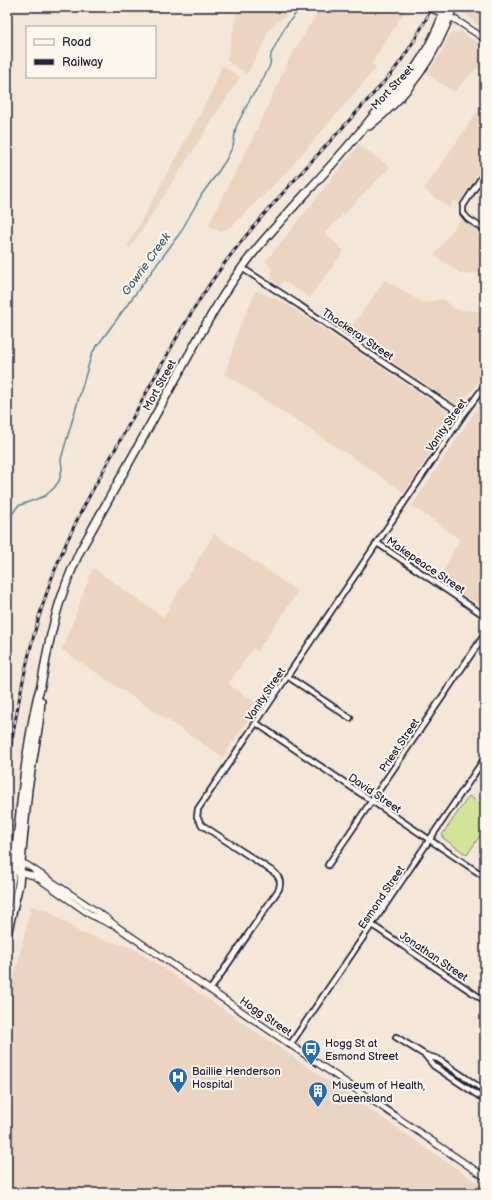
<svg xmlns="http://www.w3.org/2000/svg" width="492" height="1200" viewBox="0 0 492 1200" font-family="'Balsamiq Sans',sans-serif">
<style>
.built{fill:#ebd4c0}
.green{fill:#d1e498;stroke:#7a836a}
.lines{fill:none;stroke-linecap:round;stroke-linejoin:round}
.stream{stroke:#558693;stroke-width:1.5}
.minor-casing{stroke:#22223b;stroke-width:8}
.tertiary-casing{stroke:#22223b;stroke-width:8}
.primary-casing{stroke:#22223b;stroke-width:10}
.minor{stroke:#fbf7ec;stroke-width:4.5}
.tertiary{stroke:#fbf7ec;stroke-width:5.5}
.primary{stroke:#fbf7ec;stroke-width:7}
.rail-casing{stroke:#22223b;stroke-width:3}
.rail{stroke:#fbf7ec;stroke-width:1.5;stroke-dasharray:4.5;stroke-linecap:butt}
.labels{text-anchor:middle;stroke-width:4;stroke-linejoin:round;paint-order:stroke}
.street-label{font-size:11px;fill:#22223b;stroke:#fbf7ec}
.poi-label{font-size:11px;fill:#22223b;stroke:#fbf7ec;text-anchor:start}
.water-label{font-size:12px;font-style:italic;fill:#405c6e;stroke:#fbf7ec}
</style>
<rect width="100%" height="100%" fill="#f4e7d8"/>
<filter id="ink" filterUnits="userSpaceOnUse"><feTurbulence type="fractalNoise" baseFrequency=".025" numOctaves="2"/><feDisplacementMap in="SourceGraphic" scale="8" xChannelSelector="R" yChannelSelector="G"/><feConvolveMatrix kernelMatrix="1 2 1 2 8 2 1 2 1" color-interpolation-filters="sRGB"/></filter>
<g filter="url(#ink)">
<path class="built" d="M238,7H293L287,14L268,30L264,43L247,74L227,61Z
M321,7H401L407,8L371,64L377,67L282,177L231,227L220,232L209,226L212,217L253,138L289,59Z
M463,7H485V29L477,24L462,10Z
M460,31L485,48V72L477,67L454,92L427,74L440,55L450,34Z
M222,65L240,77L130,248L127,247L213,90Z
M485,101V161L459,203L454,200L449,208L424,189Z
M359,145L390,167L325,233L344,251L310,297L283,281L280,286L271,279L272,270L266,261Z
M461,219L485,235V275L481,273L461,274L434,255Z
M385,280L423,303L443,299L454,309L485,312V375L484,374L460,407L358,339L357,335L351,327Z
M256,291L281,301L454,416L404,493L378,474L225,374L238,331Z
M485,396V608L438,580L460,539L412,506Z
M214,534L298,592L257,651L253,648L228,684L258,704L223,757L62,650L93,568L163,617Z
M31,906L47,910L81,933L133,948L485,1188V1193H7V1001L11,992Z"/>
<path class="green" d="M469,796L485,807V828L467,855L443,838L442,835Z"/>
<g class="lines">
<path class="stream" d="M7,521L18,506L45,496L54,488L59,481L62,469L61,459L92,353L180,233L202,194L216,175L226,160L233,146L236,127L250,99L261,83L270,65L271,54L285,27L301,7"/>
<defs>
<path id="minor" d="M485,172L463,206V213L468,219L485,230
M242,268L299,305L360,347L463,415
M377,543L485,616
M287,676L350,718
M256,723L485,877
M328,865L485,634
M372,925L485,1001
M210,990L279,889C281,882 280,878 275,873L202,825L197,817L198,809L463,415L485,385
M396,1037L425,1055L438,1059L485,1091
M290,1045L485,758
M425,1055L434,1066L485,1100"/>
<path id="tertiary" d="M428,7L456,20L485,39
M7,859L27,865L105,917L116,926L485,1177
M7,869L35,876L91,915L110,924"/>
<path id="primary" d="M369,126C408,96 437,54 453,7
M7,903C16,865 18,825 23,786C26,757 31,728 37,699C38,694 40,690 41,685C45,667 47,649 52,631C58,603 68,577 80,551L205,326C221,298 238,271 259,246C295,203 335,164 369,121C380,107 393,97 404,83C423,60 436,35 446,7
M7,935L19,884L28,789L39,723L41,701"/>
</defs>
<use href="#minor" class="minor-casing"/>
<use href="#tertiary" class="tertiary-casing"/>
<use href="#primary" class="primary-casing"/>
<use href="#minor" class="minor"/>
<use href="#tertiary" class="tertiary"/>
<use href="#primary" class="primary"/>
<defs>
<path id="rail" d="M7,768C17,710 26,654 45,598C65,534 100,477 132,419C160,368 187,315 221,268C248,231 279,197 310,163C338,133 365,103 392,73C408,52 421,31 432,7"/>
</defs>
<use href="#rail" class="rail-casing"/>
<use href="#rail" class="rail"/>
</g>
</g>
<defs>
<symbol id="bus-pin" viewBox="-11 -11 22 30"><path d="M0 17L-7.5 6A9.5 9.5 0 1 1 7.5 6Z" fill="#1f6fb2" stroke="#fbf7ec"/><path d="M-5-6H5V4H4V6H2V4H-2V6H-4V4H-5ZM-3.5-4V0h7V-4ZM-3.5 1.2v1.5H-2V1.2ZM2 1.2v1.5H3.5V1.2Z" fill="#fff"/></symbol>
<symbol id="hospital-pin" viewBox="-11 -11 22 30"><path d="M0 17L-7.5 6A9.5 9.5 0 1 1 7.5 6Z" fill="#1f6fb2" stroke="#fbf7ec"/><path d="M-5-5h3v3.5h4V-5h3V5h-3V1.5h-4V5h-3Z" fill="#fff"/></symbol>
<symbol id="building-pin" viewBox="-11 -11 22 30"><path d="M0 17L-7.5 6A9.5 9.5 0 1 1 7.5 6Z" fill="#1f6fb2" stroke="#fbf7ec"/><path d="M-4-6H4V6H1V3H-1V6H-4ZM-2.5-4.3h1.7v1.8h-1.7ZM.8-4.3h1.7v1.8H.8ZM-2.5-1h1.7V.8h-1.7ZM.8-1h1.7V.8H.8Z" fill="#fff"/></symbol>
</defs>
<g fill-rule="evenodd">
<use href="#bus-pin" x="300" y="1038" width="22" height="30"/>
<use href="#hospital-pin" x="167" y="1066" width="22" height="30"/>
<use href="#building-pin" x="307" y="1080" width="22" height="30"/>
</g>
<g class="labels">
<g class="street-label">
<text transform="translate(392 87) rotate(-47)" y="4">Mort Street</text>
<text transform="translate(358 334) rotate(34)" y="4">Thackeray Street</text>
<text transform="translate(159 385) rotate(-61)" y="4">Mort Street</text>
<text transform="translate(446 425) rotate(-55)" y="4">Vanity Street</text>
<text transform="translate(426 565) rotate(34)" y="4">Makepeace Street</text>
<text transform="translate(265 694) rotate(-56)" y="4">Vanity Street</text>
<text transform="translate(399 745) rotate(-56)" y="4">Priest Street</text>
<text transform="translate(375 793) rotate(34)" y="4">David Street</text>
<text transform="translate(381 897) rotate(-56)" y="4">Esmond Street</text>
<text transform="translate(434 956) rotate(34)" y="4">Jonathan Street</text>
<text transform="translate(266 1016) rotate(34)" y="4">Hogg Street</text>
</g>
<g class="poi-label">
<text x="325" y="1047">Hogg St at<tspan x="325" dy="13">Esmond Street</tspan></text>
<text x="192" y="1075">Baillie Henderson<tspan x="192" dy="13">Hospital</tspan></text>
<text x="332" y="1089">Museum of Health,<tspan x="332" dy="13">Queensland</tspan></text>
</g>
<g class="water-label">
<text transform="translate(146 264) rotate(-54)" y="4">Gowrie Creek</text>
</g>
</g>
<rect width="492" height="1200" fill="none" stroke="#fbf7ec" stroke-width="24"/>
<rect x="12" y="12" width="468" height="1176" fill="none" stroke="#22223b" stroke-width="1.5" filter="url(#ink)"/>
<rect x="26" y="26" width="130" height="52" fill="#fbf7ec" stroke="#a4a2a5"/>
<rect x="34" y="39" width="20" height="6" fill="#fbf7ec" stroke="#a4a2a5"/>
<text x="62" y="46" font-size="12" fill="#22223b">Road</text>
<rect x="34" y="59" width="20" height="6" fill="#22223b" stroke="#a4a2a5"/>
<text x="62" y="66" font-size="12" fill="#22223b">Railway</text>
</svg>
